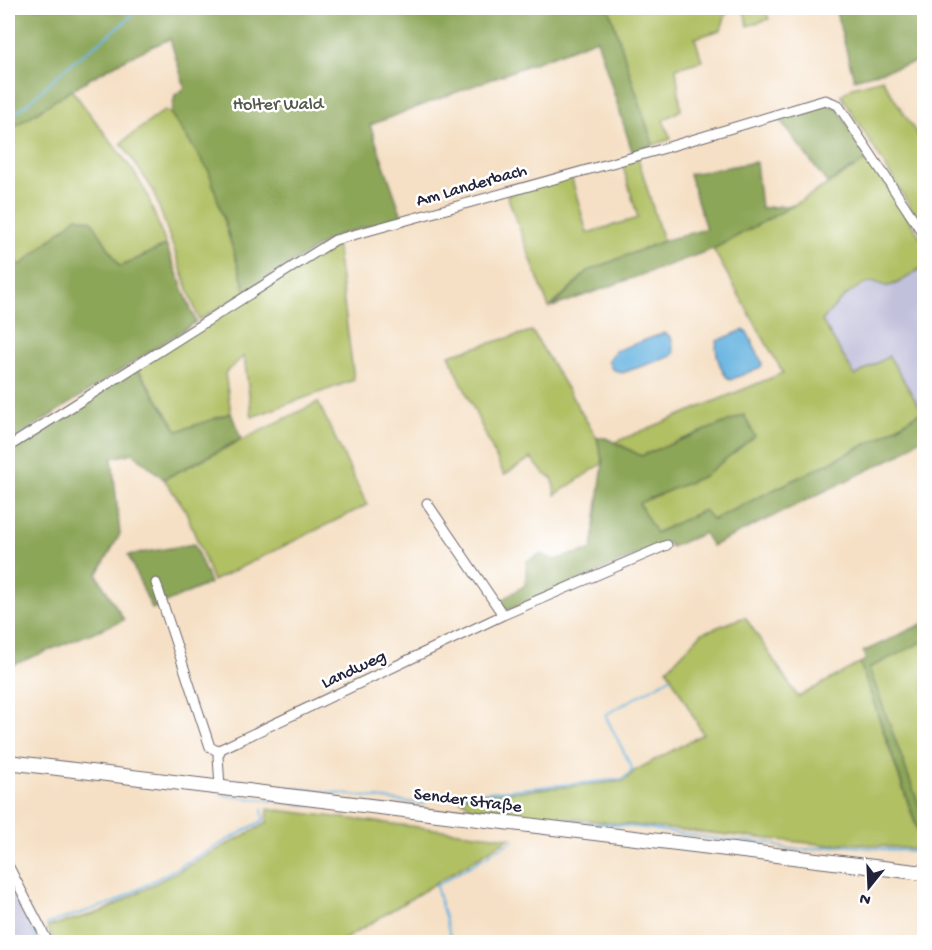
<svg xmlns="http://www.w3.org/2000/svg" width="932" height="950" viewBox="0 0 932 950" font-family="'Gochi Hand',sans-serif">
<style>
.industrial{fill:#c2c1dc}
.green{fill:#b0c063;stroke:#69714f;stroke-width:1.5}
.forest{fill:#8ca659;stroke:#57644a;stroke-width:1.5}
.water{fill:#67b4e0;stroke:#446b8e;stroke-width:1.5}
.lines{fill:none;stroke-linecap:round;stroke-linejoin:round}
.stream{stroke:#67b4e0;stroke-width:2}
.minor-casing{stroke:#6c646b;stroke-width:11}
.secondary-casing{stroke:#6c646b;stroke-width:16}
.minor{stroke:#fff;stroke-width:9}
.secondary{stroke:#fff;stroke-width:14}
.labels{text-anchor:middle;stroke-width:5;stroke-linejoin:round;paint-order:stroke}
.park-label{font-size:18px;fill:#545949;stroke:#fff}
.street-label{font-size:18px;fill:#22223b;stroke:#fff}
</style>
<rect width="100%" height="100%" fill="#fff"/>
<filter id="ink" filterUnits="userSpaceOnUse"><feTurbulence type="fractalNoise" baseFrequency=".0167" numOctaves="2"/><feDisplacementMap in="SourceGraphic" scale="12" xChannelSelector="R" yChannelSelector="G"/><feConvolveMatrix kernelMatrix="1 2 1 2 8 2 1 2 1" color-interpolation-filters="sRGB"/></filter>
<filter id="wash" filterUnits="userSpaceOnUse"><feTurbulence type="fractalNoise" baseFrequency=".008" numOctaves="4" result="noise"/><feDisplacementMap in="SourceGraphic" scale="24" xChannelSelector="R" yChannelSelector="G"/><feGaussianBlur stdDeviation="1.35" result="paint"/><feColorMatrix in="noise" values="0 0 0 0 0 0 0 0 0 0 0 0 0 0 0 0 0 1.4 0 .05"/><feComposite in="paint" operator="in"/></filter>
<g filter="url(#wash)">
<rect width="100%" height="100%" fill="#f5e0c5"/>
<path class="industrial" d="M924,266V410L922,411L889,356L855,376L822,321L834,304L859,288L872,282L887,286L898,282Z
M8,884L37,942H8Z"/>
<path class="green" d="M609,8H732L726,14L721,30L695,38L702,61L676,68L681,110L663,120L671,139L653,145Z
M743,8H765L769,19L748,26Z
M882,79L920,139L924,137L923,227L841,95L853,87Z
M71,89L134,172L147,194L166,245L120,267L92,221L77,217L21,265L8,259V131Z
M165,110L171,114L209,171L246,292L199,320L153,190L121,143Z
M638,158L663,241L588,271L549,308L507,195L571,176L587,233L638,218L622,163Z
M870,158L924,243V266C914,272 900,285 887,286C883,286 878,282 874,282C856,282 832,308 822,321L855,376L889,356L922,411L881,437L712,520L704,510L655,533L639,503L704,476L744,415L641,456L615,442L783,373L713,249L794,205Z
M336,242L354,380L252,417L244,356L225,373L231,413L178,431L137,367Z
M532,331L597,438L603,463L555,495L553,479L544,474L531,458L504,475L449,355Z
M318,402L367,505L213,581L185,509L164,479Z
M745,617L798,697L860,663L924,850L847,843L828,845L474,809L457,797L624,781L634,771L703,734L667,669L702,633Z
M924,641V819L869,668Z
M268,809L510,838L340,942H55L47,927L104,911L267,823Z"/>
<path class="forest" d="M8,8H609L653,145L632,151L597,39L370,125L402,216L333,237L246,292L209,171L171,114L175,95L185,88L170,39C111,62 60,97 8,131Z
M835,8H924V60L854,79Z
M823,103L836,107L870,158L827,183L777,116Z
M756,162L761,208L794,205L713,249L552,307L588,271L663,241L706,229L689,174Z
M77,217L92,221L120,267L166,245L196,322L8,443V259L21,265Z
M136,367L178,431L231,413L241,439L164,479L133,453L112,458L120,534L97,575L124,620L8,667V452Z
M924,410V436L899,455L712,546L704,533L671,547L668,542L506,611L498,603L525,585L527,561L540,554L554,560L592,549L603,463L597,438H606L641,456L744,415L755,436L704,476L639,503L656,533L704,510L713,520L881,437Z
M194,544L210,583L152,609L128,555Z
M924,623V641L869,668L924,819V847L860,663L866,660L863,652Z
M767,931V942H721Z"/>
<path class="water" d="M743,330L747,332L762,363L761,367L730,380C721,374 714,351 717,341Z
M664,333L671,337L674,353L669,357L622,373L612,369L608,361L615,351Z"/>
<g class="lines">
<path class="stream" d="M8,118C28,106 48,83 67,67C92,46 118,31 139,8
M237,781L425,804
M221,795L344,809
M457,795L623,779L632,771L631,766L605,715L670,678
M531,817C550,811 571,823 590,824C632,824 674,833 716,839C734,842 753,841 771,843C795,857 824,844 850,846C874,849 899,850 924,852
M47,924L115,902L264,820L262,809
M31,929L38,942
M452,942L436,886L514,840"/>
</g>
</g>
<g filter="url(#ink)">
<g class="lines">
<defs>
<path id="minor" d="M8,447L335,240L655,151L825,100L838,105L924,235
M427,503L503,615
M156,583L210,747L219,752
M220,787L218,756L221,749L503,615L667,545
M8,865L48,942"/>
<path id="secondary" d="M8,762L924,873"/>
</defs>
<use href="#minor" class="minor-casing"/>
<use href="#secondary" class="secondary-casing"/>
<use href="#minor" class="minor"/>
<use href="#secondary" class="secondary"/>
</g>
</g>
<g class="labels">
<g class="park-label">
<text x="278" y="109">Holter Wald</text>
</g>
<g class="street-label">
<text transform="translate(471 184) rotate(-16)" y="6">Am Landerbach</text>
<text transform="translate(353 668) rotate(-25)" y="6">Landweg</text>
<text transform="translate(468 799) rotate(7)" y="6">Sender Straße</text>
</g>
</g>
<rect width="932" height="950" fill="none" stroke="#fff" stroke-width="30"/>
<g transform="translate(869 887) rotate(198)" stroke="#ffffff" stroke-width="4.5" paint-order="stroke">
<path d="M0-4.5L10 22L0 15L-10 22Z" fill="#22223b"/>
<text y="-9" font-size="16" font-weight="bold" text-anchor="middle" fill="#22223b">N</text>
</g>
</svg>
